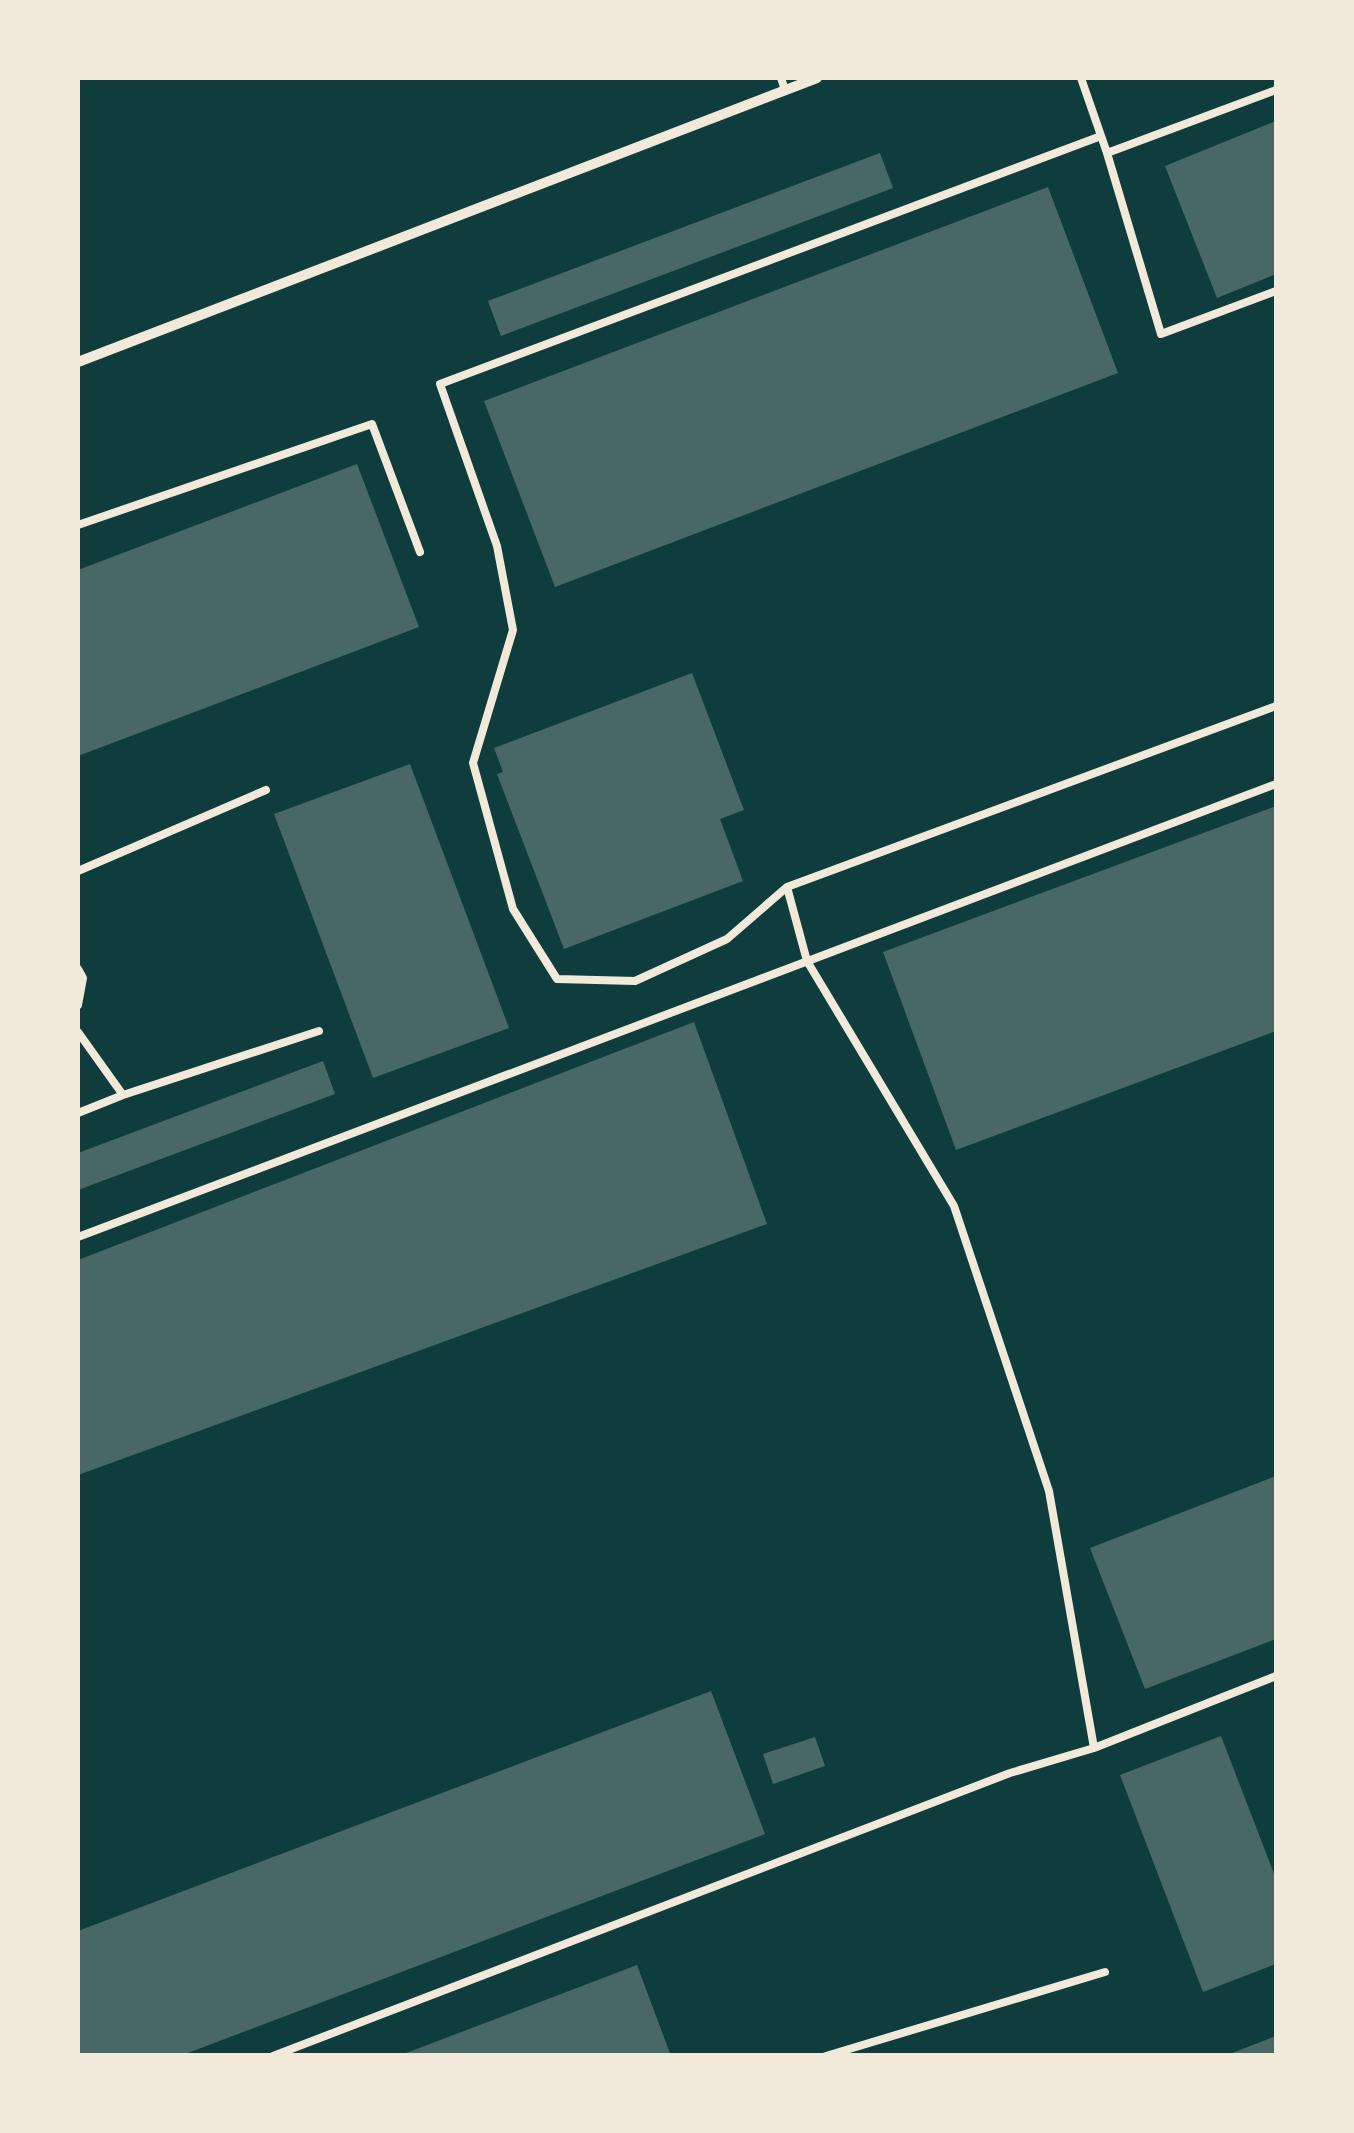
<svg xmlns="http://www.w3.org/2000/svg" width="1354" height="2133" viewBox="0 0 1354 2133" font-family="'PT Sans Narrow',sans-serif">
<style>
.building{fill:#486865}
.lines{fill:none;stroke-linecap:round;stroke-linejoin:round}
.service{stroke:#f1e9da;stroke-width:8}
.minor{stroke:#f1e9da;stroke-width:10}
</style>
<rect width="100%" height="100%" fill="#0f3d3e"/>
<path class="building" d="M1276,121V274L1217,298L1165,166Z
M880,153L893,188L501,336L488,301Z
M1048,187L1118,373L555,587L484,401Z
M357,464L419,627L78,756V570Z
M692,673L744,810L720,819L743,881L564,949L497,774L503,772L494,748Z
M410,764L509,1028L373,1078L274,814Z
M1276,806V1031L956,1150L883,952Z
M694,1022L767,1224L78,1475V1260Z
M323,1061L335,1094L78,1190V1153Z
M1276,1476V1639L1145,1689L1090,1548Z
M711,1691L765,1834L180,2056H78V1931Z
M1221,1736L1276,1879V1964L1203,1992L1120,1775Z
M815,1737L825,1766L773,1784L763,1754Z
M637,1965L671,2056H401V2055Z
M1276,2036V2056H1227V2055Z"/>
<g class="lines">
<path class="service" d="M781,78L785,90
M1081,78L1107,153L1276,90
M1101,136L440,384L497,546L513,630L473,763L513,909L557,979L635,981L727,939L787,887L1276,706
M1107,153L1161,334L1276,291
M78,525L372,424L420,552
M78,871L266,790
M78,969L83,978L78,1005
M78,1032L123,1095L319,1031
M78,1113L123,1095
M78,1237L1276,784
M1094,1748L1276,1676
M273,2056L1010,1773L1094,1748L1049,1491L954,1206L807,961L787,887
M826,2056L1105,1972"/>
<path class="minor" d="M78,362L817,78"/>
</g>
<rect width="1354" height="2133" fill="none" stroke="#f1e9da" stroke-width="160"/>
</svg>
